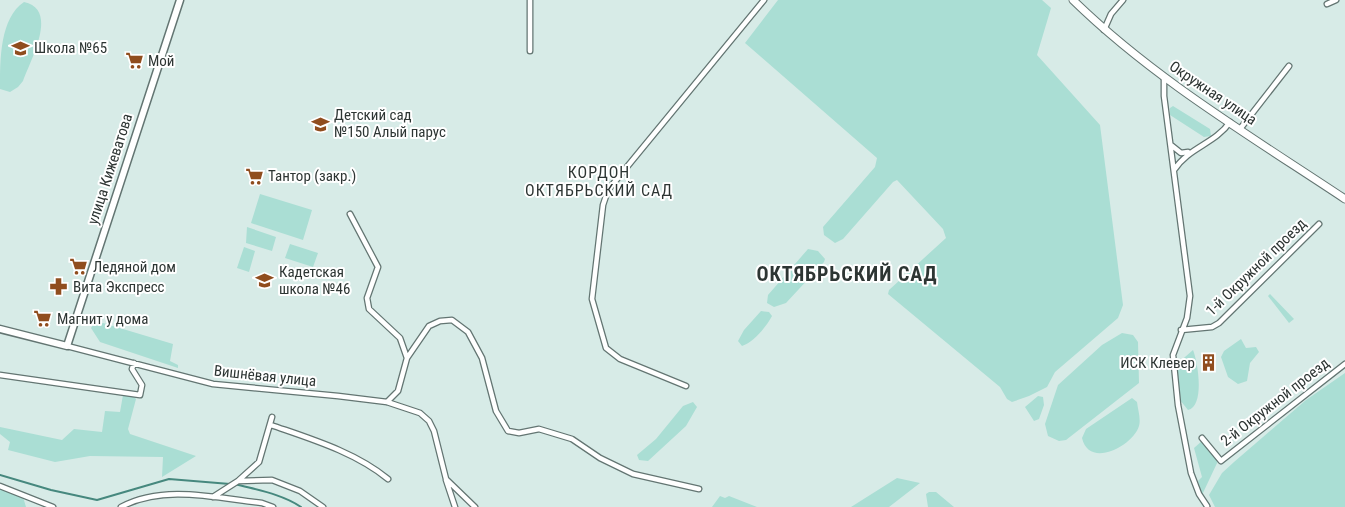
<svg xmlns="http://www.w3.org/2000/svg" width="1345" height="507" viewBox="0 0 1345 507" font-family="'Roboto Condensed',sans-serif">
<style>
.green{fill:#aaded4}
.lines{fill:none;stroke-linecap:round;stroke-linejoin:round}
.stream{stroke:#46887e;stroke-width:2}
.minor-casing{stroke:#637572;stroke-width:7}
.secondary-casing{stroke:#637572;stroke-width:9}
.primary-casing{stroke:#637572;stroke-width:9}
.minor{stroke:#fff;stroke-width:4.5}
.secondary{stroke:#fff;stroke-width:6}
.primary{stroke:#fff;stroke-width:7}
.labels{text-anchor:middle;stroke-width:4;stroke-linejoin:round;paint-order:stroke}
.poi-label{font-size:15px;fill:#2d3533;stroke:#fff;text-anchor:start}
.street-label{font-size:15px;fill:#2d3533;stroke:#fff}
.neighbourhood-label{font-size:16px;letter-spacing:1px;fill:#2d3533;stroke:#fff}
.district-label{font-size:20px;font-weight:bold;letter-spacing:1px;fill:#2d3533;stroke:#fff}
</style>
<rect width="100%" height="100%" fill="#d7ebe7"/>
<path class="green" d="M778,0H1042L1051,8L1037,55L1100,125L1123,305L1118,318L1055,372L1047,387L1029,396L1012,402L1007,399L1000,387L888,294L889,290L946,238L943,229L897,180L893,182L843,239L835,243L824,235L823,227L875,167L877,158L745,43Z
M24,2C59,9 31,59 23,81L18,87L10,92L0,89C0,59 0,18 24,2Z
M1173,106L1210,129L1211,136L1204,137L1170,115V108Z
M260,194L312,210L303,240L251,223Z
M247,227L276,237L272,251L246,243Z
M290,244L318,253L313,267L285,258Z
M244,247L255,251L249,272L237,268Z
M808,249L818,251L825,259L824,262L786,303L774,307L767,303L768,295Z
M1270,294L1294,319L1289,323L1268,296Z
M761,311L769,312L772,316C766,327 754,342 742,346L738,341L744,330Z
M103,323L173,344L170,361L178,365V368L100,342L91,328L93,325Z
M1122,333L1133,335L1138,342L1139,383L1066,440L1059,441L1048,436L1045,424L1058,385L1102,345Z
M1241,339L1246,348L1256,347L1259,352L1250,363L1247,381L1238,384L1228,377L1221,357L1224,351Z
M1193,350C1198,362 1205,406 1188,410L1180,400L1177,364Z
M1345,373V507H1215L1209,495L1222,473L1234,462L1306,400Z
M123,395L134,397L136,399L128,429L130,434L196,456L162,477L163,457L90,456L55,462L8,450L10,442L0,434V427L62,440L74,429L102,432L105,411L120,412Z
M1038,396L1043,397L1044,405L1039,419L1034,421L1025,407Z
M1132,398L1137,402C1138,410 1141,419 1139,426C1133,446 1089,469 1082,438L1086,429Z
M693,402L697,407L686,426L648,461L639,460L637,455L656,439L683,406Z
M1202,441L1218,461L1202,495L1198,481L1202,477L1194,448Z
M897,478L920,483L889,507H851Z
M0,489L23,497L26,507H0Z
M929,492H936L954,507H928L926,494Z
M720,496L725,498L729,496L757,507H712Z"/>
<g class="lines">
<path class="stream" d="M0,475L51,490L97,500L169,479L230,484
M235,484C257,490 282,494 301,507"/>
<defs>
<path id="minor" d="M1327,4L1336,0
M1104,30L1111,14L1123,0
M530,51V0
M1164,77V96L1190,296L1187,318L1173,355L1178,405L1191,473L1199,494L1207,506
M1240,129L1289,66
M1171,145L1181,153L1188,152
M1174,170C1189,147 1215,144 1230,122
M350,214L378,267L367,298L369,309L400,338L407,358
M1181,330L1212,327L1219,323L1319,224
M67,346L213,384L338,396L387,402L420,413L429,421L434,431L446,479L475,507
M0,375L140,395L142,385L132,369L134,363
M686,386L620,359L606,348L592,299L603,205L608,190L764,0
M387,402L398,391L407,358L429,326L440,321L452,320L468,332L482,358L496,411L508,431L519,433L539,429L572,439L600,458L633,474L699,489
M271,425C311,439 355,452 388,479
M1202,438L1221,461L1345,364
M239,480L259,462L272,417
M446,480L455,507
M0,486L53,507
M213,497L238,481L272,480L300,491L323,507
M121,507C163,484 217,498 262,503L273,507"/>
<path id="secondary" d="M0,329L67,346L180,0"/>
<path id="primary" d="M1073,0C1154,79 1252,137 1345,199"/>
</defs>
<use href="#minor" class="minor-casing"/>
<use href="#secondary" class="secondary-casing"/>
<use href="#primary" class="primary-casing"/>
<use href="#minor" class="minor"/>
<use href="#secondary" class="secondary"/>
<use href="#primary" class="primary"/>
</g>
<defs>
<symbol id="school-bare" viewBox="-9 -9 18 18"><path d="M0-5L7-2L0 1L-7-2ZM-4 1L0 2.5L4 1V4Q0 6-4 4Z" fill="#904d1e" stroke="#fff" stroke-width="2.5" paint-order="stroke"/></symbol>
<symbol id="supermarket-bare" viewBox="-9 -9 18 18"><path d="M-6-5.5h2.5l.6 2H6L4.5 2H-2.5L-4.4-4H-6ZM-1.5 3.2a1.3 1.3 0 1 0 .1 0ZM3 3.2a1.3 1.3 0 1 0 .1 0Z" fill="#904d1e" stroke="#fff" stroke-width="2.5" paint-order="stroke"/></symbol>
<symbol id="pharmacy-bare" viewBox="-9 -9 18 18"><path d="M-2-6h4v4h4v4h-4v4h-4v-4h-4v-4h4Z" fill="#904d1e" stroke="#fff" stroke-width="2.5" paint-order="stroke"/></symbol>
<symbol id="building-bare" viewBox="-9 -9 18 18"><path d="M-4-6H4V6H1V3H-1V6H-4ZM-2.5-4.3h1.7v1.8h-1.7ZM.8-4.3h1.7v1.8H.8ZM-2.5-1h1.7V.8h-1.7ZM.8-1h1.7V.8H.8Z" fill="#904d1e" stroke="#fff" stroke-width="2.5" paint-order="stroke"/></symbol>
</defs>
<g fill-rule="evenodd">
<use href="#school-bare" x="8" y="36" width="25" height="25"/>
<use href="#supermarket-bare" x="122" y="48" width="25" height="25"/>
<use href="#school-bare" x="308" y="112" width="25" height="25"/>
<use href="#supermarket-bare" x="242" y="164" width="25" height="25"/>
<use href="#supermarket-bare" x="66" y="254" width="25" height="25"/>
<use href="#school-bare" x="252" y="268" width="25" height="25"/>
<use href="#pharmacy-bare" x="46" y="274" width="25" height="25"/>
<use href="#supermarket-bare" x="30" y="306" width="25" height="25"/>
<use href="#building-bare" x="1196" y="350" width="25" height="25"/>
</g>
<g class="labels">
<g class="poi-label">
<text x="34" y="53">Школа №65</text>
<text x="148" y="66">Мой</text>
<text x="334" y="120">Детский сад<tspan x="334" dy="17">№150 Алый парус</tspan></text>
<text x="268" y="181">Тантор (закр.)</text>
<text x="93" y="272">Ледяной дом</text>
<text x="279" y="277">Кадетская<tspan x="279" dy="17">школа №46</tspan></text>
<text x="73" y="292">Вита Экспресс</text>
<text x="57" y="324">Магнит у дома</text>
<text x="1195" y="368" text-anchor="end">ИСК Клевер</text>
</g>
<g class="street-label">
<text transform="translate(1213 93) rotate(34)" y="5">Окружная улица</text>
<text transform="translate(110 169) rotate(-72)" y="5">улица Кижеватова</text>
<text transform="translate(1256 267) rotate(-44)" y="5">1-й Окружной проезд</text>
<text transform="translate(265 376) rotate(6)" y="5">Вишнёвая улица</text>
<text transform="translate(1275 402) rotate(-38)" y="5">2-й Окружной проезд</text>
</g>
<g class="neighbourhood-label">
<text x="599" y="178">КОРДОН<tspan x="599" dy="18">ОКТЯБРЬСКИЙ САД</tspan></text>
</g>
<g class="district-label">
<text x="847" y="281">ОКТЯБРЬСКИЙ САД</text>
</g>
</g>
</svg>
